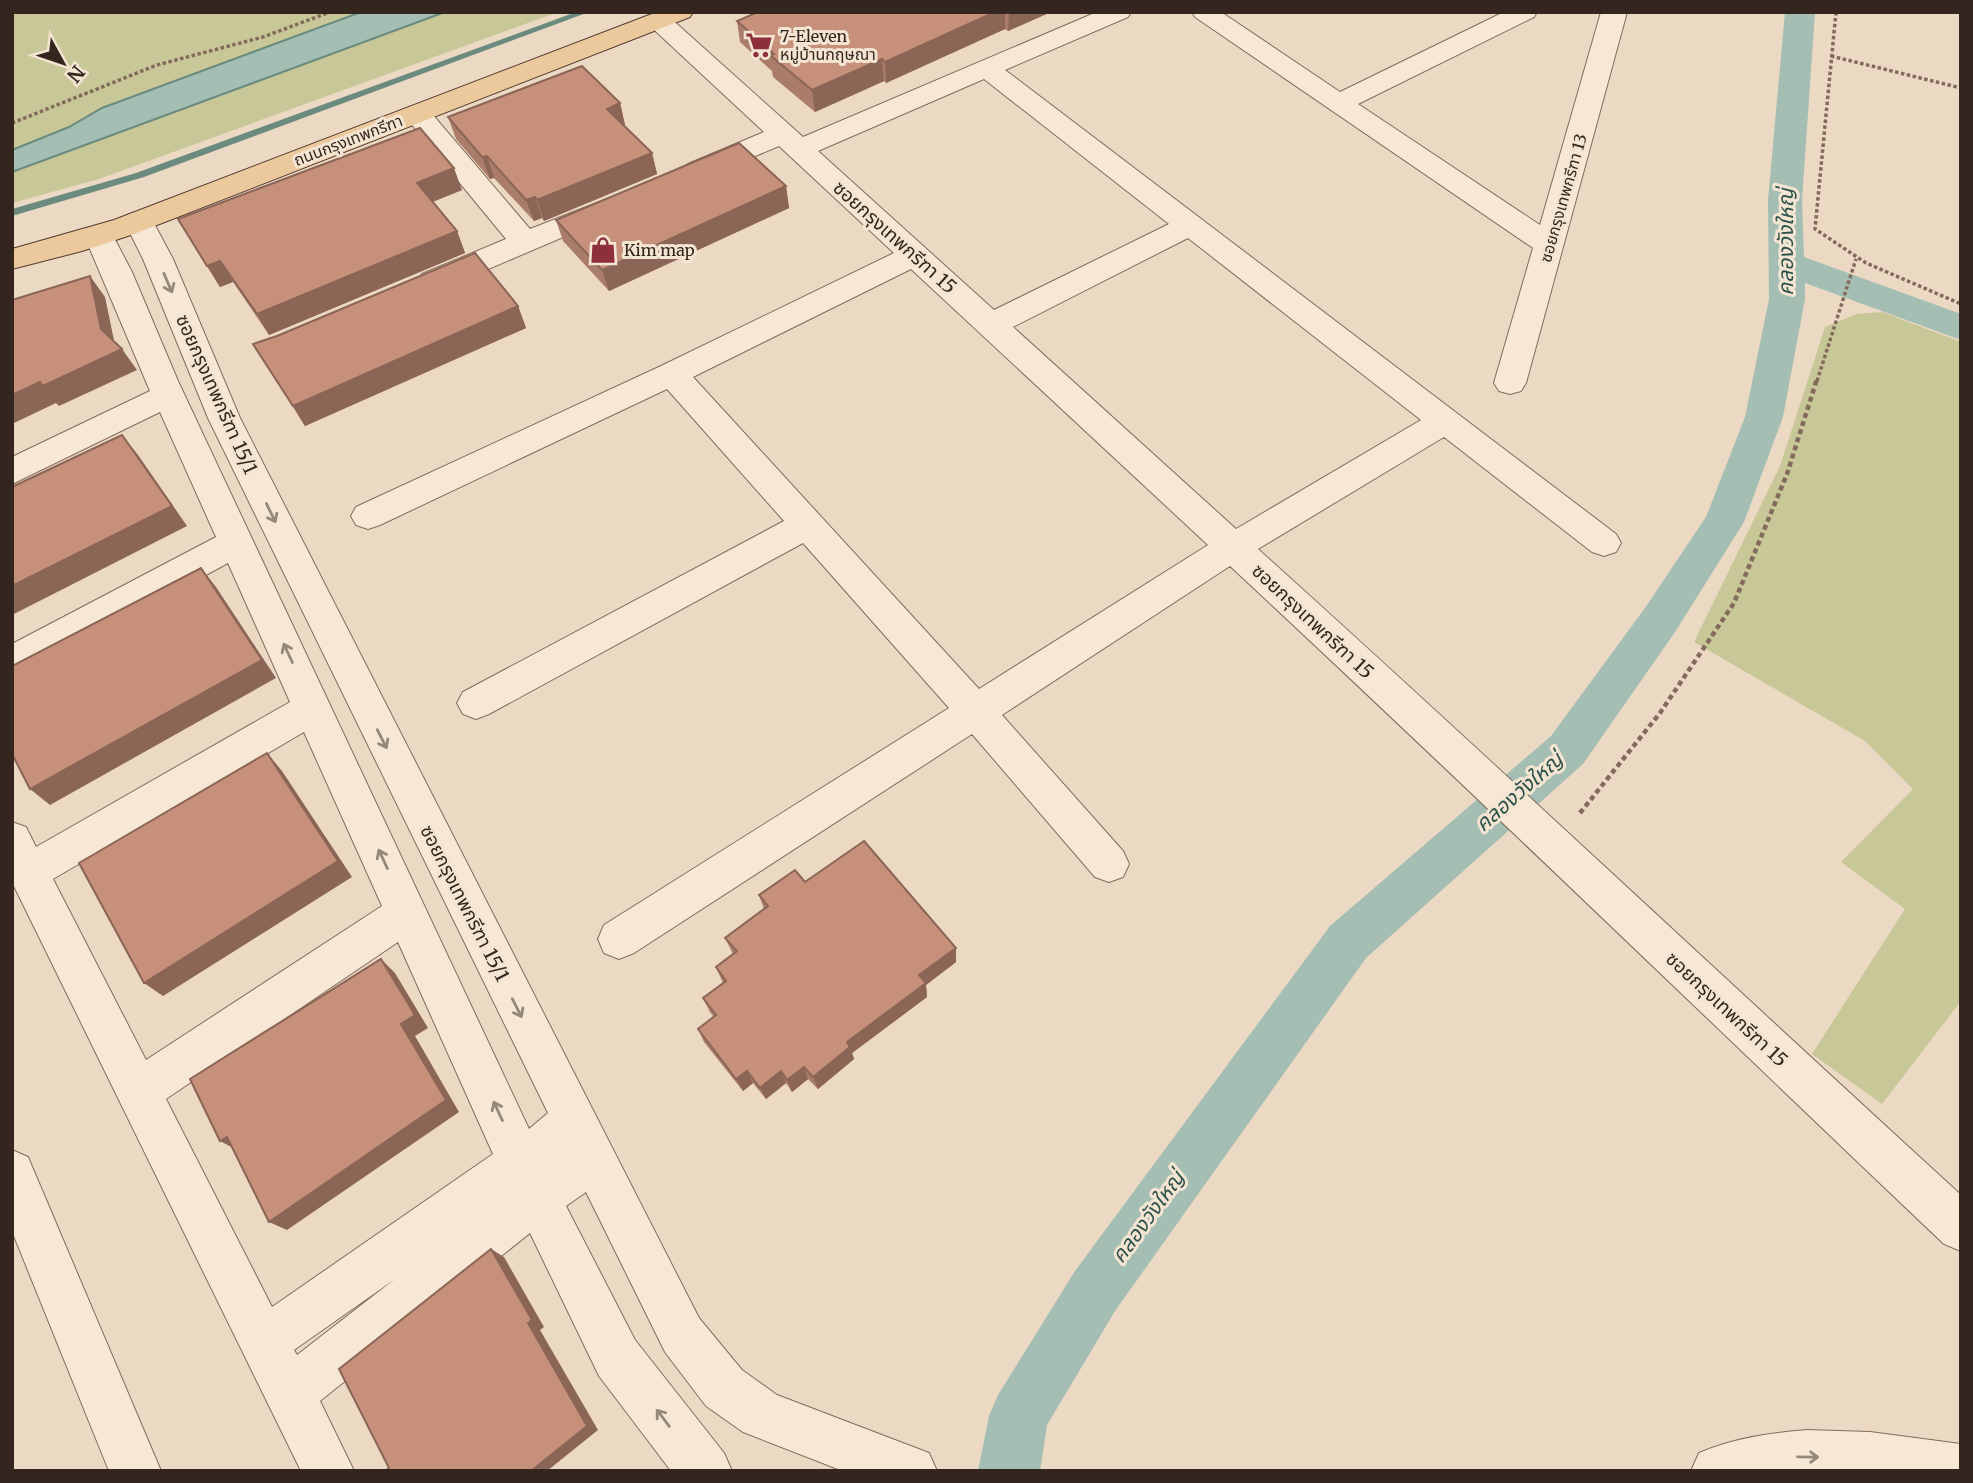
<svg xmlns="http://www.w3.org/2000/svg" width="1973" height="1483" viewBox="0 0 1973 1483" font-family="Merriweather,'Noto Sans Thai',serif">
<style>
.green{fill:#c8c797}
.water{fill:#a4beb3;stroke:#6c8b7f;stroke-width:2}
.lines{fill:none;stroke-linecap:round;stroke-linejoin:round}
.stream{fill:#6c8b7f;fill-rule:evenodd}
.canal{fill:#a4beb3;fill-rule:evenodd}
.minor-casing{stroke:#836b5b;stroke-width:2}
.major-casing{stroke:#513a2f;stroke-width:2}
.path-far1{stroke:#836b5b;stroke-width:3.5;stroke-dasharray:3.5 2.5;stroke-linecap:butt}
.path{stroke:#836b5b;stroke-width:4.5;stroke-dasharray:5 3.5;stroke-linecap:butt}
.minor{fill:#f6e8d5;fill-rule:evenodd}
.major{fill:#ecc89d;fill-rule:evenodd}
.wall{fill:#aa7c6a}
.shaded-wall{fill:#8b6556}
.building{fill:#c6907b;stroke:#8b6556;stroke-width:2}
.oneway{stroke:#95877a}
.labels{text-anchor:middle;stroke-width:6;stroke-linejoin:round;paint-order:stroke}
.far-poi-label{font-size:16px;fill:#34261e;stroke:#f3e5d2;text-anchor:start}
.far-street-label{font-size:16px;fill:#34261e;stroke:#f3e5d2}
.street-label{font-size:19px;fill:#34261e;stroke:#f3e5d2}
.water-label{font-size:21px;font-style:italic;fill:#2e534c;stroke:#f3e5d2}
</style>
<rect width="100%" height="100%" fill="#ebd9c3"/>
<path class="green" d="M12,12H558L99,179L12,203Z
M1882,312L1961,342V1001L1882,1104L1812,1054L1905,909L1841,862L1913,789L1865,741L1694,642L1780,466L1825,327L1857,314Z"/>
<path class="water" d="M361,12H445L12,172V150L69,127L102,108Z"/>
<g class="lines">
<path class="stream" d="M576,12H589L144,177L12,216V209L136,173Z"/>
<path class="canal" d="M1785,12H1815L1802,200L1804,257L1961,314V340L1805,283V299L1783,417L1744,522L1675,632L1583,764L1366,958L1115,1311L1047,1425L1040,1471H978L989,1416L998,1395L1075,1271L1330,926L1551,736L1645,608L1706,517L1745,417L1769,299L1768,200Z"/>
<defs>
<path id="minor" d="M1097,12H1131L1128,17L1005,70L1616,534L1621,543L1616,552L1604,556L1592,552L1444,437L1258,549C1494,762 1726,980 1961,1195V1251L1944,1244C1706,1018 1471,790 1230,566L1002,715L1123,851L1129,864L1123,877L1109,882L1095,877L972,734L634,953L619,959L604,953L598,939L604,925L949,708L803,543L489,714L476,719L463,714L457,703L463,692L784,521L667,389L380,525L368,529L356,525L351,516L356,507L661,366L894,253L779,146L708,176L698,179L688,176L684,170L688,164L764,132L650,26L646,21L650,16L659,13L668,16L803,137ZM984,79L1169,224L994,310L818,151ZM1188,238L1421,420L1236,529L1013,327ZM911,269L1208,545L979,689L693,377Z
M1192,12H1221L1340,92L1504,12H1537L1534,17L1358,104L1540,225L1601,12H1627L1526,383L1521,391L1510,394L1499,391L1494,383L1533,248L1195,17Z
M417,106L427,108L530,229L607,199L617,202L621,208L617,214L444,288L433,291L422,288L418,281L422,274L506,239L403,114L407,108Z
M139,212L149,214L173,259L240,418L699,1318L742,1370L777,1395L929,1453L937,1471H843L743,1432L706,1406L665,1352L586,1192L566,1206L635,1340L724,1453L732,1471H671L668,1467L599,1376L530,1233L320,1401L354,1471H301L12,882V822L26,827L36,847L290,702L228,563L25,673L12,677V644L216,537L160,412L12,484V457L150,391L84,235L89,228L99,226L109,228L132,272L178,381L529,1129L548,1113L208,418L143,259L124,221L129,214ZM304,732L382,906L146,1060L53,879ZM398,942L493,1154L272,1307L166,1099ZM395,1279L297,1355L294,1350Z
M12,1150L28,1157L161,1471H109L12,1231Z
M1807,1430L1870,1432L1961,1444V1471H1691L1699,1453C1734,1438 1769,1433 1807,1430Z"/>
<path id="major" d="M657,12H693L690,17L134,234L82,251L12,269V249L114,220Z"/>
</defs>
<use href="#minor" class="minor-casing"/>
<use href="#major" class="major-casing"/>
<path class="path-far1" d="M1836,12L1815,229L1866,263L1961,304
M1831,56L1961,88
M12,123L157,65L263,37L330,12
M1817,381L1856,259"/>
<path class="path" d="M1580,813L1660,713L1734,603L1787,474L1817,379"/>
<use href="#minor" class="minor"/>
<use href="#major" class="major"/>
</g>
<path class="wall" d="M758,12H1051L1008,31L1005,29L886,83L884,81L815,112L773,77L772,71L740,42L737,21Z
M620,103L625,125H624L652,153L657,174L544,221L542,218L534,221L494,178L490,179L456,139L448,117Z
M786,186L789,208L609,291L563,241L556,220Z
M462,190L432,202L457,231L465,253L269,335L233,282L220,287L178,219Z
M518,306L526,328L305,426L253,344Z
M805,882L956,948V962L926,985L927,997L852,1053L854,1059L818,1089L808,1079L792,1092L786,1083L766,1099L753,1083L743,1091L704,1042L698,1029L714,1017L710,1012L703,998L723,983L716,967L733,954L725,938L764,909L759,895Z"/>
<path class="shaded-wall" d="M995,12H1005V29L886,83L885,62Z
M1009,12H1051L1008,31Z
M882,59L884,81L815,112L812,90Z
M620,103L625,125L612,130L607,109Z
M652,153L657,174L544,221L537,200Z
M487,156L494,178L490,179L482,157Z
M454,168L462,190L425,205L417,183Z
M786,186L789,208L609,291L602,270Z
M535,197L542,218L534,221L526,200Z
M457,231L465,253L269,335L257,314Z
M220,261L233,282L220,287L207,266Z
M90,276L105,297L116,350L101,329Z
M518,306L526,328L305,426L293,406Z
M122,349L137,370L59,406L56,403L12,424V395L40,382Z
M122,435L138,455L187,526L12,615V586Z
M201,568L216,587L276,678L50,805L30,789Z
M267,753L282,771L352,877L163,996L144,983Z
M956,948V962L926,985L927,997L852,1053L854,1059L818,1089L813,1077L847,1042L919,975Z
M381,959L395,973L428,1028L415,1036L459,1112L287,1230L269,1222Z
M804,1067L808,1079L792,1092L787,1080Z
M747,1071L753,1083L743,1091L736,1079Z
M781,1071L786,1083L766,1099L760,1088Z
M227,1137L239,1151L220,1141Z
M491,1249L504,1257L544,1327L540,1330L598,1430L547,1471H531Z"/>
<path class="building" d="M758,12H995L885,62L882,59L812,90L770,55L774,54L737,21Z
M582,66L620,103L607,109L652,153L537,200L535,197L526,200L487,156L482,157L448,117Z
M420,128L454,168L417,183L457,231L257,314L220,261L207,266L178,219Z
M739,143L786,186L602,270L556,220Z
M475,253L518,306L293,406L253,344L277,336Z
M90,276L101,329L122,349L43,386L40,382L12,395V300Z
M122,435L172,506L12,586V487Z
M201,568L262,660L30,789L12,754V666Z
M267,753L338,861L144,983L79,863Z
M864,841L956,948L919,975L926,983L847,1042L850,1047L813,1077L804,1067L787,1080L781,1071L760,1088L747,1071L736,1079L698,1029L716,1015L703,998L726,981L716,967L737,951L725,938L768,906L759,895L795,870L805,882Z
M381,959L415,1015L401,1024L446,1100L269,1222L227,1137L220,1141L190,1079Z
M491,1249L532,1320L528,1323L587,1426L531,1471H385L389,1468L339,1369Z"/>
<defs><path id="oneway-shaft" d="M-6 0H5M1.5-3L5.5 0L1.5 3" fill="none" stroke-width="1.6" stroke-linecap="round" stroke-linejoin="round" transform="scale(1.75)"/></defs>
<g class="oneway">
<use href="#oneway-shaft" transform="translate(168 283) rotate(67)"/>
<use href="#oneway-shaft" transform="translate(271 513) rotate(64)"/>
<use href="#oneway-shaft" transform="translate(288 653) rotate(-115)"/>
<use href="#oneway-shaft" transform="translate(382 739) rotate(63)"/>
<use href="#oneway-shaft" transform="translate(383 859) rotate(-115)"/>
<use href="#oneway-shaft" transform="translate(517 1008) rotate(63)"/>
<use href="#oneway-shaft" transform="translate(498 1111) rotate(-115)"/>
<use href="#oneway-shaft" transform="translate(663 1418) rotate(-127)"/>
<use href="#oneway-shaft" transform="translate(1808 1457) rotate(1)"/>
</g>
<defs>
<symbol id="supermarket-bare" viewBox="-9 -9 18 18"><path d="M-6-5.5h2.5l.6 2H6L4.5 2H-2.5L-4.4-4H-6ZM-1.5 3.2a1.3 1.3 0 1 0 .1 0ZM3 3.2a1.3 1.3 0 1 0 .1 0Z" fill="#8e2f3c" stroke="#f3e5d2" stroke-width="2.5" paint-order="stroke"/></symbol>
<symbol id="shop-bare" viewBox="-9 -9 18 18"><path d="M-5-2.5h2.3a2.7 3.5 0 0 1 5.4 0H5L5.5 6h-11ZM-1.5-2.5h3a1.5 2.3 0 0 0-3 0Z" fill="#8e2f3c" stroke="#f3e5d2" stroke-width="2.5" paint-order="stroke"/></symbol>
</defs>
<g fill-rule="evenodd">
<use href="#supermarket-bare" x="740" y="26" width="38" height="38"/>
<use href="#shop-bare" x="584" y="231" width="38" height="38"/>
</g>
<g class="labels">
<g class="far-poi-label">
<text x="780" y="42">7-Eleven<tspan x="780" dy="18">หมู่บ้านกฤษณา</tspan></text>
<text x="624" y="256">Kim map</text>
</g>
<g class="far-street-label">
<text transform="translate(348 140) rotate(-21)" y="6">ถนนกรุงเทพกรีฑา</text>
<text transform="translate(1563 198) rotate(-74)" y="6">ซอยกรุงเทพกรีฑา 13</text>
</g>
<g class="street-label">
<text transform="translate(895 237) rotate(42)" y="7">ซอยกรุงเทพกรีฑา 15</text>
<text transform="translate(217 394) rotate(66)" y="7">ซอยกรุงเทพกรีฑา 15/1</text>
<text transform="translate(1313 621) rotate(43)" y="7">ซอยกรุงเทพกรีฑา 15</text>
<text transform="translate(465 903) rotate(63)" y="7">ซอยกรุงเทพกรีฑา 15/1</text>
<text transform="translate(1727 1009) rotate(43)" y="7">ซอยกรุงเทพกรีฑา 15</text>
</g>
<g class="water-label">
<text transform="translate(1786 242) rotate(-90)" y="7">คลองวังใหญ่</text>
<text transform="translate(1519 792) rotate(-41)" y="7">คลองวังใหญ่</text>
<text transform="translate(1148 1217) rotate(-54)" y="7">คลองวังใหญ่</text>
</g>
</g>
<rect width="1973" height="1483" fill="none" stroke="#34261e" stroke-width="28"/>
<g transform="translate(63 63) rotate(130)" stroke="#f3e5d2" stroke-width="5" paint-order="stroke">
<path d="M0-5L12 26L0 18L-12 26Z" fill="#34261e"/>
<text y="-10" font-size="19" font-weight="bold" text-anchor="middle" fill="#34261e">N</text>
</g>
</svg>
